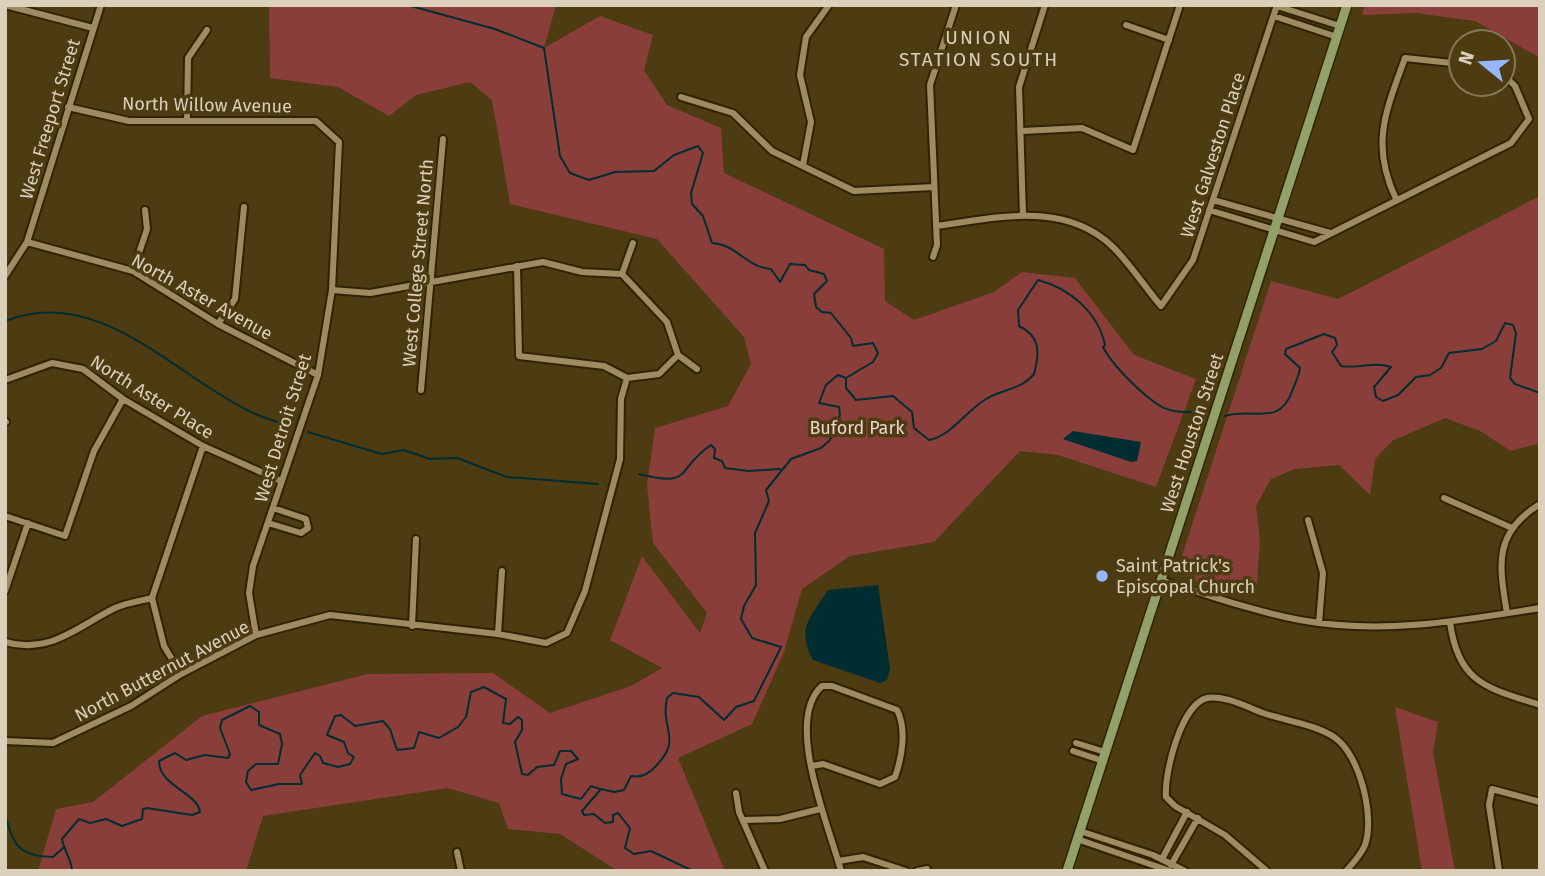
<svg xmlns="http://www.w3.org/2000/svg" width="1545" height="876" viewBox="0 0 1545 876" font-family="'Fira Sans',sans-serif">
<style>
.green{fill:#8a3e3a}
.water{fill:#002d32}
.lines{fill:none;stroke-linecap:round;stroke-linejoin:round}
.stream{stroke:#002d32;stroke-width:2}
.minor-casing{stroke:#302303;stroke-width:10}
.secondary-casing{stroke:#302303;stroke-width:12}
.minor{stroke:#9e8b61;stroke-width:6}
.secondary{stroke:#91a168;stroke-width:9}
.poi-dot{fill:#96b6fd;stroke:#4d3b11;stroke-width:2.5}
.labels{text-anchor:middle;stroke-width:7;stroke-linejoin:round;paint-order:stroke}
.street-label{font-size:18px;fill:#dbd1bb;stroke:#4d3b11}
.park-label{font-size:18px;fill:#edd3d0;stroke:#4d3b11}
.poi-label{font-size:18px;fill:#dbd1bb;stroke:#4d3b11;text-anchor:start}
.neighbourhood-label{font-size:19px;letter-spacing:2px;fill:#dbd1bb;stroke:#4d3b11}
</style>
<rect width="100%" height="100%" fill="#4d3b11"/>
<path class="green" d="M269,5H556L544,48L600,16L653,35L644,70L667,105L721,128L724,173L884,249L885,301L914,320L994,292L1022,272L1075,278L1134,355L1196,379L1156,487L1058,455L1020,451L934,542L850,556L802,589L784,652L752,724L678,758L725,871H618L560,834L508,829L499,803L448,788L263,816L246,871H38L56,809L93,802L202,716L368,674L493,673L550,713L631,686L662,668L610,640L642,556L700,633L707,613L653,543L647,485L655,428L728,406L751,364L744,337L657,239L510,204L492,100L470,82L416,95L389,116L338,87L270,78Z
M1365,5H1540V58L1475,21L1416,13L1362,15Z
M1540,196V443L1511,451L1480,431L1445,418L1392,441L1375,459L1370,495L1339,465L1295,469L1271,479L1256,506L1260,541L1256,596L1188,579L1179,565L1271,281L1338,299Z
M1395,707L1438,722L1433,752L1455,871H1422Z"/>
<path class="water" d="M1073,431L1141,442L1137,461L1131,462L1063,439Z
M878,585L890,669L887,680L880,683L813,660C796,628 810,618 828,590Z"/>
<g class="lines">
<path class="stream" d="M407,5L495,29L544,48L560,156L570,173L589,180L615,172L654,171L674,155L698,146L703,153L691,193L692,204L703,216L712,243C736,244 746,267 771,269L780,282L790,264L805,265L809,270L824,274L827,281L814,294L816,307L822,312L831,313L851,338L853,346L873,343L878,353L873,362L846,378
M1538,5L1540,7
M5,321C99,284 175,376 251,412C264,418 278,422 292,427
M1225,416C1254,407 1280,428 1293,389C1296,381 1299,376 1300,368L1285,354L1286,349L1324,334L1335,338L1337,345L1332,352L1341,366C1359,369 1373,361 1391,367L1374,387L1376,397L1383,401L1398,395L1416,377L1430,375L1441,368L1449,353L1482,349L1496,341L1505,323L1513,325L1516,333L1510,378L1515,384L1540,393
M308,432L382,454L404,450L430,459L457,458L507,477L598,484
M639,474C694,488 675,469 711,445L715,449L714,458L722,461L725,468L748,471L780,469
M5,814C14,846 18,856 53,857L63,848
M72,871C72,860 64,851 62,839L79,819L90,823L106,819L122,826L142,819L143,809L147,808L192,815L200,812C198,793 159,786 159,761L175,753L186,760L205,755L228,758L230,754L220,728L222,720L250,706L259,712V725L280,734L282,744L278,764H256L248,771L246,782L251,790L279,784H302L300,775L315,753L320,756L323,763L338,767L350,764L354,757L348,753L344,742L327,735L335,716L341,715L355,726L383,721L390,729L397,750L414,748L419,732L439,738L458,727L466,717L471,692L484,687L506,699L503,723L510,724L518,717L522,720V730L515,742L522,774L528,775L537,767L554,765L560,751H571L578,759L566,764L561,779L562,794L581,799L591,786L600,789
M693,871L651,851L634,854L625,848L630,828L618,813L613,815V822L605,823L594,814L584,815L582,811L601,789L614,792L624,790L631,776C641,778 649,774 656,766C683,738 660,730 667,698L673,693L699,697L724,720L736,707L754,701L781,647L752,638L741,619L744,606L756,585L755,533L769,501L766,490L791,459L821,448L830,440L840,415L839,407L819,403L826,385L838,375L846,378V388L856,400L893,396L912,412L914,428L929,440C951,436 966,411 986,399C1002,389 1021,390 1034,374C1040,352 1040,336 1019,326L1018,310L1038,280C1069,288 1098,312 1105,345L1103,347C1112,365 1144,397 1162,407C1175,414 1193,412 1207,412"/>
<defs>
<path id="minor" d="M5,5L93,28
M1277,6L1340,26
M1274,16L1337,37
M1126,25L1169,40
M681,97L733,113L772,151L854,191L934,187
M68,107L129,121H316L339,142L332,290L318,375L253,566L249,593L256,635
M187,119L188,58L207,30
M1022,131L1082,128L1133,150L1180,5
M803,165L811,122L800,75L806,37L829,5
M1396,199C1370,144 1386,111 1405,58L1461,64
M1213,200L1330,233
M1209,210L1314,242L1511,143L1529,119L1515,86L1503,74
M1023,215L1019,87L1045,5
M936,226C996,218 1064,200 1113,247C1130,264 1145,287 1161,306L1193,260L1277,5
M27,242L133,271L218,324L318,375
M933,257L937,245L930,85L956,5
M517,266L519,356L604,366L627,378L659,374L678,355
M133,271L147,229L145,210
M622,274L633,243
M5,276L27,242L101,5
M332,290L370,293L543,262L582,272L622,274L667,322L678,355L697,369
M218,324L235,299L244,207
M5,380L52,363L83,369L123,399L203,446L281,481
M421,390L443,139
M5,421L6,422
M1444,498L1512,528
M5,516L65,536L94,451L123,399
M1308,520L1323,573L1319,623
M268,523L301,533L308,528L306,519L273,508
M1161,580C1207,595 1253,611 1300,620C1381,635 1460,621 1540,608
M5,591L28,523
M1507,613C1499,565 1493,533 1540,504
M1450,622C1458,684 1488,688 1540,705
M412,626L416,539
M498,634L502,571
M5,642C50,655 78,626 115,608C126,603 140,601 152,598
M181,674L164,646L152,598L203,446
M5,741L53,743L131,706L181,674L256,635L330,615L498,634L546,643L567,633L585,591L620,459L621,399L627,378
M1076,743L1105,752
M1073,751L1103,761
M812,766L823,764L880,784L895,777C902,757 907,729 897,710L832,686H822C783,721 830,828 841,871
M736,793L739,812L765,871
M743,820L780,819L820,809
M1080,831L1153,855L1185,871
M1077,839L1170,871
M457,852L461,871
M1162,859L1187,812
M838,861L863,857L906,871
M1171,865L1198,818
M917,871L927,869
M1267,871L1225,835L1175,806L1166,797C1164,774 1181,704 1207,698C1225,695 1247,707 1263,713C1286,721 1314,724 1334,737C1360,754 1375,817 1365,845C1361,855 1353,863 1346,871
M1499,871L1489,805L1492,789L1540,802"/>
<path id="secondary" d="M1067,871L1347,5"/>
</defs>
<use href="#minor" class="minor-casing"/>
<use href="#secondary" class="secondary-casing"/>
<use href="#minor" class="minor"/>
<use href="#secondary" class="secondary"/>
</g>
<circle class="poi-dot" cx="1102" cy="576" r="7"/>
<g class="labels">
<g class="street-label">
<text transform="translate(207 105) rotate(1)" y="6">North Willow Avenue</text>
<text transform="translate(50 119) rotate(-73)" y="6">West Freeport Street</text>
<text transform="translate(1213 155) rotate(-72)" y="6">West Galveston Place</text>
<text transform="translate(418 263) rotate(-85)" y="6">West College Street North</text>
<text transform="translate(202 297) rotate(29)" y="6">North Aster Avenue</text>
<text transform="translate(152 397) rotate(32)" y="6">North Aster Place</text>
<text transform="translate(283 428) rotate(-73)" y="6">West Detroit Street</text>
<text transform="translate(1192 433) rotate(-72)" y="6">West Houston Street</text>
<text transform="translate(162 671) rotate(-28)" y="6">North Butternut Avenue</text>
</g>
<g class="park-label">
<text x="857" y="434">Buford Park</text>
</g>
<g class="poi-label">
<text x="1116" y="572">Saint Patrick's<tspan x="1116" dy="21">Episcopal Church</tspan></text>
</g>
<g class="neighbourhood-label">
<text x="979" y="44">UNION<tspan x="979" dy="22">STATION SOUTH</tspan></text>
</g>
</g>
<rect width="1545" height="876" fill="none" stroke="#dbd1bb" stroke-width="14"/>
<g transform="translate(1482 63) rotate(288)"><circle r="33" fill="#4d3b11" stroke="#867755" stroke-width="2"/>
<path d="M0-5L12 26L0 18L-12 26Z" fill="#96b6fd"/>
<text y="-10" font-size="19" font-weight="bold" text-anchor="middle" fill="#dbd1bb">N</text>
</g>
</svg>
